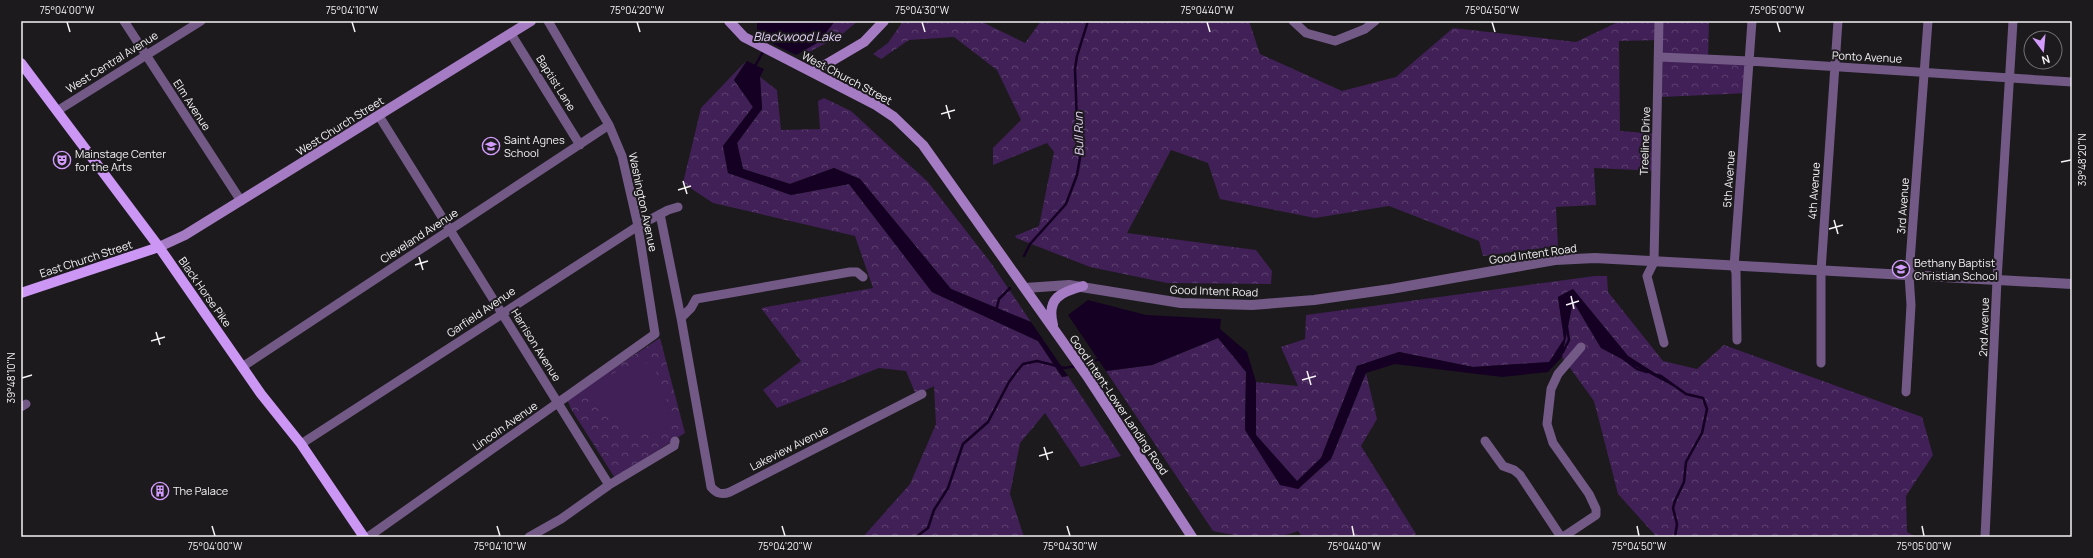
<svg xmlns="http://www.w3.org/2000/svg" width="2093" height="558" viewBox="0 0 2093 558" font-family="Manrope,sans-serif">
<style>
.forest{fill:url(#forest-crowns)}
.pitch{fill:#402056}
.water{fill:#150024}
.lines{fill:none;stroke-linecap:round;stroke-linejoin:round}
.stream{stroke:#150024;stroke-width:2.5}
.minor{stroke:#725986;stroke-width:9}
.tertiary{stroke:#725986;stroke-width:10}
.secondary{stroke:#a57bc4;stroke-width:10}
.primary{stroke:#cc96f5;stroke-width:10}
.ticks{fill:none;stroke:#f4f2f5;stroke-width:1.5}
.labels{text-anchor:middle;stroke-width:4;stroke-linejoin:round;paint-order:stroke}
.street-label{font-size:11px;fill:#f4f2f5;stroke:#1c1a1d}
.poi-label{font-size:11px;fill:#f4f2f5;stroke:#1c1a1d;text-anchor:start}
.water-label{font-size:12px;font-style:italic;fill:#e5d1f7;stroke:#1c1a1d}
.neatline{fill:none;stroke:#f4f2f5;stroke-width:1.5}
.ticks-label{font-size:10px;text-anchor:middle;fill:#f4f2f5}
</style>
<defs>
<pattern id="forest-crowns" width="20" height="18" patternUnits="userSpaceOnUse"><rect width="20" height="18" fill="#402056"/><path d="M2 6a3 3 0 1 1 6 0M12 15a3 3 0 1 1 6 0" fill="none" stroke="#5c416f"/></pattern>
</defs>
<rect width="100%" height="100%" fill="#1c1a1d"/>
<path class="forest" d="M828,21H858L840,36L809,52L803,49Z
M903,21H980L1025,43L1041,21H1249L1260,54L1342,91L1396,77L1453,28L1576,42L1620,21H1709L1708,61L1750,64L1749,93L1662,97L1663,40L1619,41L1620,131L1660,134L1658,171L1594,168L1596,205L1556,207L1558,246L1483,256L1479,241L1389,206L1315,218L1220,199L1208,163L1171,150L1127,233L1256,250L1272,271L1271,284L1167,283L1090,267L1016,238L1015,236L1039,226L1054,152L1047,143L993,165V148L1021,120L997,70L954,37L909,40L881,59L873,54L888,43Z
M746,61L734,80L753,107L723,146L728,173L791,195L849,184L932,292L1038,341L1062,377L1068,376L1121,456L1081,467L1045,413L1020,443L1010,494L1024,537H863L910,484L936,424L934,386L916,395L906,371L879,368L777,408L763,390L801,361L761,308L873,288L855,236L713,203L683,183L701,108Z
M760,77L777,90L781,130L820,129L818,101L824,98L851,111L928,182L991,263L1031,322L951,289L860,179L834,168L790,184L743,169L737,143L762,109Z
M1595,276H1607L1608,292L1663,361L1697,369L1724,345L1922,417L1933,455L1906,496L1907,532L1916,537H1654L1655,535L1618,494L1594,401L1562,357L1573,301L1601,348L1680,389L1628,356L1573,289L1558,297L1564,339L1550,362L1473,367L1399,352L1357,366L1321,458L1297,481L1256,435V382L1298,386L1281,347L1305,339L1306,315Z
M660,338L685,433L615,478L571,409L567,399Z
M1218,338L1246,371L1245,430L1298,489L1331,459L1366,373L1377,419L1361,446L1416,534L1411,537H1302L1298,531C1270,542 1242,537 1213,531L1106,371L1152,365Z"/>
<path class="pitch" d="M638,361L640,363L644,362L654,367L676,424C642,446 599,421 584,389Z"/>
<path class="water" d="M757,21H835L819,42L796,55L757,36Z
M747,61L764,69L760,77L762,109L737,143L743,169L790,184L834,168L860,179L951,289L1031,322L1068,376L1062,377L1038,341L932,292L849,184L791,195L728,173L723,146L753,107L734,80Z
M1573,289L1628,356L1686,393L1601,348L1573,301L1562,357L1548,372L1502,377L1395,364L1366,373L1331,459L1298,489L1280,485L1245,430L1246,372L1218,338L1152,365L1106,371L1068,315L1088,300L1146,315L1221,319L1220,329L1247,352L1256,382V435L1297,481L1321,458L1357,366L1399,352L1473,367L1549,362L1564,339L1558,297Z"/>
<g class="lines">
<path class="stream" d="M754,68L764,50
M1024,256L1030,244L1066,204L1077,175L1081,152L1077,123L1075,69L1077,56L1088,21
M996,311L999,299L1010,288
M1563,352L1569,340L1567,327
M1624,359L1637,369L1647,372
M1082,363L1101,359
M1654,374L1661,376L1686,394L1703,398L1707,409L1702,433L1686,462L1684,482L1675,501L1673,508L1677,524L1675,537
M916,537L928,528L934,510L948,488L963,444L988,422L1009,382L1017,371L1023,364L1037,361L1065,368L1076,366"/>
<path class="minor" d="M124,21L241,201
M1293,21L1306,33L1335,41L1365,29L1375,21
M1659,21L1654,262L1647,276L1664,343
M511,34L580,145
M1660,57L1749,61L2072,82
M57,111L201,21
M379,116L609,485
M660,214L681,318
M863,277L857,272H850L696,299L691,308L681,318L711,487C717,494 722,495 730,492L922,394
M1737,340L1736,272L1734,267L1752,21
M1821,363V271L1838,21
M242,367L609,125
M1906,392L1911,305L1909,275L1928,21
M21,407L26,404
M1485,441L1503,466L1514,470L1520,475L1561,537
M301,444L638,226L668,210L678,207
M368,537L655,334L638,226L622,156L609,125L548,21
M529,537L561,519L609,485L674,446L675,441
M1563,537L1596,515V509L1589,494L1553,443L1547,424L1551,389L1558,374L1581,347
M1985,537L1997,280L2013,21"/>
<path class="tertiary" d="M1025,288L1069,285L1181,303L1252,305L1314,300L1391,289L1555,260L1595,258L2072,284"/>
<path class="secondary" d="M729,21L744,37L876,105L894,117L923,145L1087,376L1192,537
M813,72L864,42L884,21
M159,247L185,235L531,21
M1053,325C1046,298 1061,292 1083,286"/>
<path class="primary" d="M21,63L159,247L261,394L301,444L364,537
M21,293L159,247"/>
</g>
<path class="ticks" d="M67,22L70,32M352,22L355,32M637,22L640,32M922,22L925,32M1207,22L1210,32M1492,22L1495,32M1777,22L1780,32M946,105L950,119M941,114L955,110M2061,162L2071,160M683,181L687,194M678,190L691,186M1834,220L1838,234M1829,229L1843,225M419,257L423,270M415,265L428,261M1571,296L1574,309M1566,305L1579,301M156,332L160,345M151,341L165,337M1307,371L1311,385M22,378L32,375M1302,380L1316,376M1044,447L1048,460M1039,456L1053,452M212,526L215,536M497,526L500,536M782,526L785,536M1067,526L1070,536M1352,526L1354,536M1637,526L1639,536M1922,526L1924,536"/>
<defs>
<symbol id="school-ring" viewBox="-11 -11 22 22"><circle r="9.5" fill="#1c1a1d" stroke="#d39cfc" stroke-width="1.5"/><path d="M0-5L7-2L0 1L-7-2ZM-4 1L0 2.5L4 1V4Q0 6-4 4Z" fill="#d39cfc"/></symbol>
<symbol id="theatre-ring" viewBox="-11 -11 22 22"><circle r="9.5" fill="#1c1a1d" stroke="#d39cfc" stroke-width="1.5"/><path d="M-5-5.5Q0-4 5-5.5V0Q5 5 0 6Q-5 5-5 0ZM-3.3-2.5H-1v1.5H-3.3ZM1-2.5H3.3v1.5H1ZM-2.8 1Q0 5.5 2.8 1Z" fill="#d39cfc"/></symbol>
<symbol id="building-ring" viewBox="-11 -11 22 22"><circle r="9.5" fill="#1c1a1d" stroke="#d39cfc" stroke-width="1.5"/><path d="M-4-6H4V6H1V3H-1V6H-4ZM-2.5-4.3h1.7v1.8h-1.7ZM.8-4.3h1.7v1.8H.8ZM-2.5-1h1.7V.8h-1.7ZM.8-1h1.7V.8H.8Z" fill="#d39cfc"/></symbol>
</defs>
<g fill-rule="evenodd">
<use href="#school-ring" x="481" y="136" width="20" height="20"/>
<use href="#theatre-ring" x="52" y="150" width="20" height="20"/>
<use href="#school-ring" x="1891" y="259" width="20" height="20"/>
<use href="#building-ring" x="150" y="481" width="20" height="20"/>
</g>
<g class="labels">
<g class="street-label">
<text transform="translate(1867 57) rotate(3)" y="4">Ponto Avenue</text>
<text transform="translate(112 62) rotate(-32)" y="4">West Central Avenue</text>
<text transform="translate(847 78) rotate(28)" y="4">West Church Street</text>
<text transform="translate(556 83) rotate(58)" y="4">Baptist Lane</text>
<text transform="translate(192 105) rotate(57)" y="4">Elm Avenue</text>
<text transform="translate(340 126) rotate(-32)" y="4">West Church Street</text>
<text transform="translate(1645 141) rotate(-88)" y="4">Treeline Drive</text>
<text transform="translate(1729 179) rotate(-86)" y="4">5th Avenue</text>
<text transform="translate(1814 191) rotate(-86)" y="4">4th Avenue</text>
<text transform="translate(643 202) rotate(78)" y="4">Washington Avenue</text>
<text transform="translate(1903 206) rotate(-86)" y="4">3rd Avenue</text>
<text transform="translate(419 236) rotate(-33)" y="4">Cleveland Avenue</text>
<text transform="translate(1533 254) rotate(-8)" y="4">Good Intent Road</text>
<text transform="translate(86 259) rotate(-18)" y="4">East Church Street</text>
<text transform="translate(1214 291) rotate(2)" y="4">Good Intent Road</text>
<text transform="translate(205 292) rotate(55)" y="4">Black Horse Pike</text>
<text transform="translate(481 312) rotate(-34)" y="4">Garfield Avenue</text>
<text transform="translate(1984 327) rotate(-88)" y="4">2nd Avenue</text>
<text transform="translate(536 345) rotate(58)" y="4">Harrison Avenue</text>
<text transform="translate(1119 405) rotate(56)" y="4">Good Intent-Lower Landing Road</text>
<text transform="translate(505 426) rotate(-35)" y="4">Lincoln Avenue</text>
<text transform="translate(789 448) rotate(-27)" y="4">Lakeview Avenue</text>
</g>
<g class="poi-label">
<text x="504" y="144">Saint Agnes<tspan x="504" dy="13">School</tspan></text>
<text x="75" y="158">Mainstage Center<tspan x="75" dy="13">for the Arts</tspan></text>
<text x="1914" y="267">Bethany Baptist<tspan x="1914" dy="13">Christian School</tspan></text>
<text x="173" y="495">The Palace</text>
</g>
<g class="water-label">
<text x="797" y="41">Blackwood Lake</text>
<text transform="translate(1079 134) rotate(-91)" y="4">Bull Run</text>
</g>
</g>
<rect width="2093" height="558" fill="none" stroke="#1c1a1d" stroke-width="44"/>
<g transform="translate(2043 50) rotate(164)"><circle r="19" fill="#1c1a1d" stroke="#727073"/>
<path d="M0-3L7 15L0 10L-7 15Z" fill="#d39cfc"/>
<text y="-6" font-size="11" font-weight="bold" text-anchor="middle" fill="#f4f2f5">N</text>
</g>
<rect x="22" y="22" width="2049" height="514" class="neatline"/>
<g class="ticks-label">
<text x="67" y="14">75°04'00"W</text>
<text x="352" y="14">75°04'10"W</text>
<text x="637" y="14">75°04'20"W</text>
<text x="922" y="14">75°04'30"W</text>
<text x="1207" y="14">75°04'40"W</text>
<text x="1492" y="14">75°04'50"W</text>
<text x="1777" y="14">75°05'00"W</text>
<text transform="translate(2082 160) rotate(-90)" y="4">39°48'20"N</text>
<text transform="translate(11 378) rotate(-90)" y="4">39°48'10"N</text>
<text x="215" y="550">75°04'00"W</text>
<text x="500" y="550">75°04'10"W</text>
<text x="785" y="550">75°04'20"W</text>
<text x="1070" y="550">75°04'30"W</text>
<text x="1354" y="550">75°04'40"W</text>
<text x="1639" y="550">75°04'50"W</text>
<text x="1924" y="550">75°05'00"W</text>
</g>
</svg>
